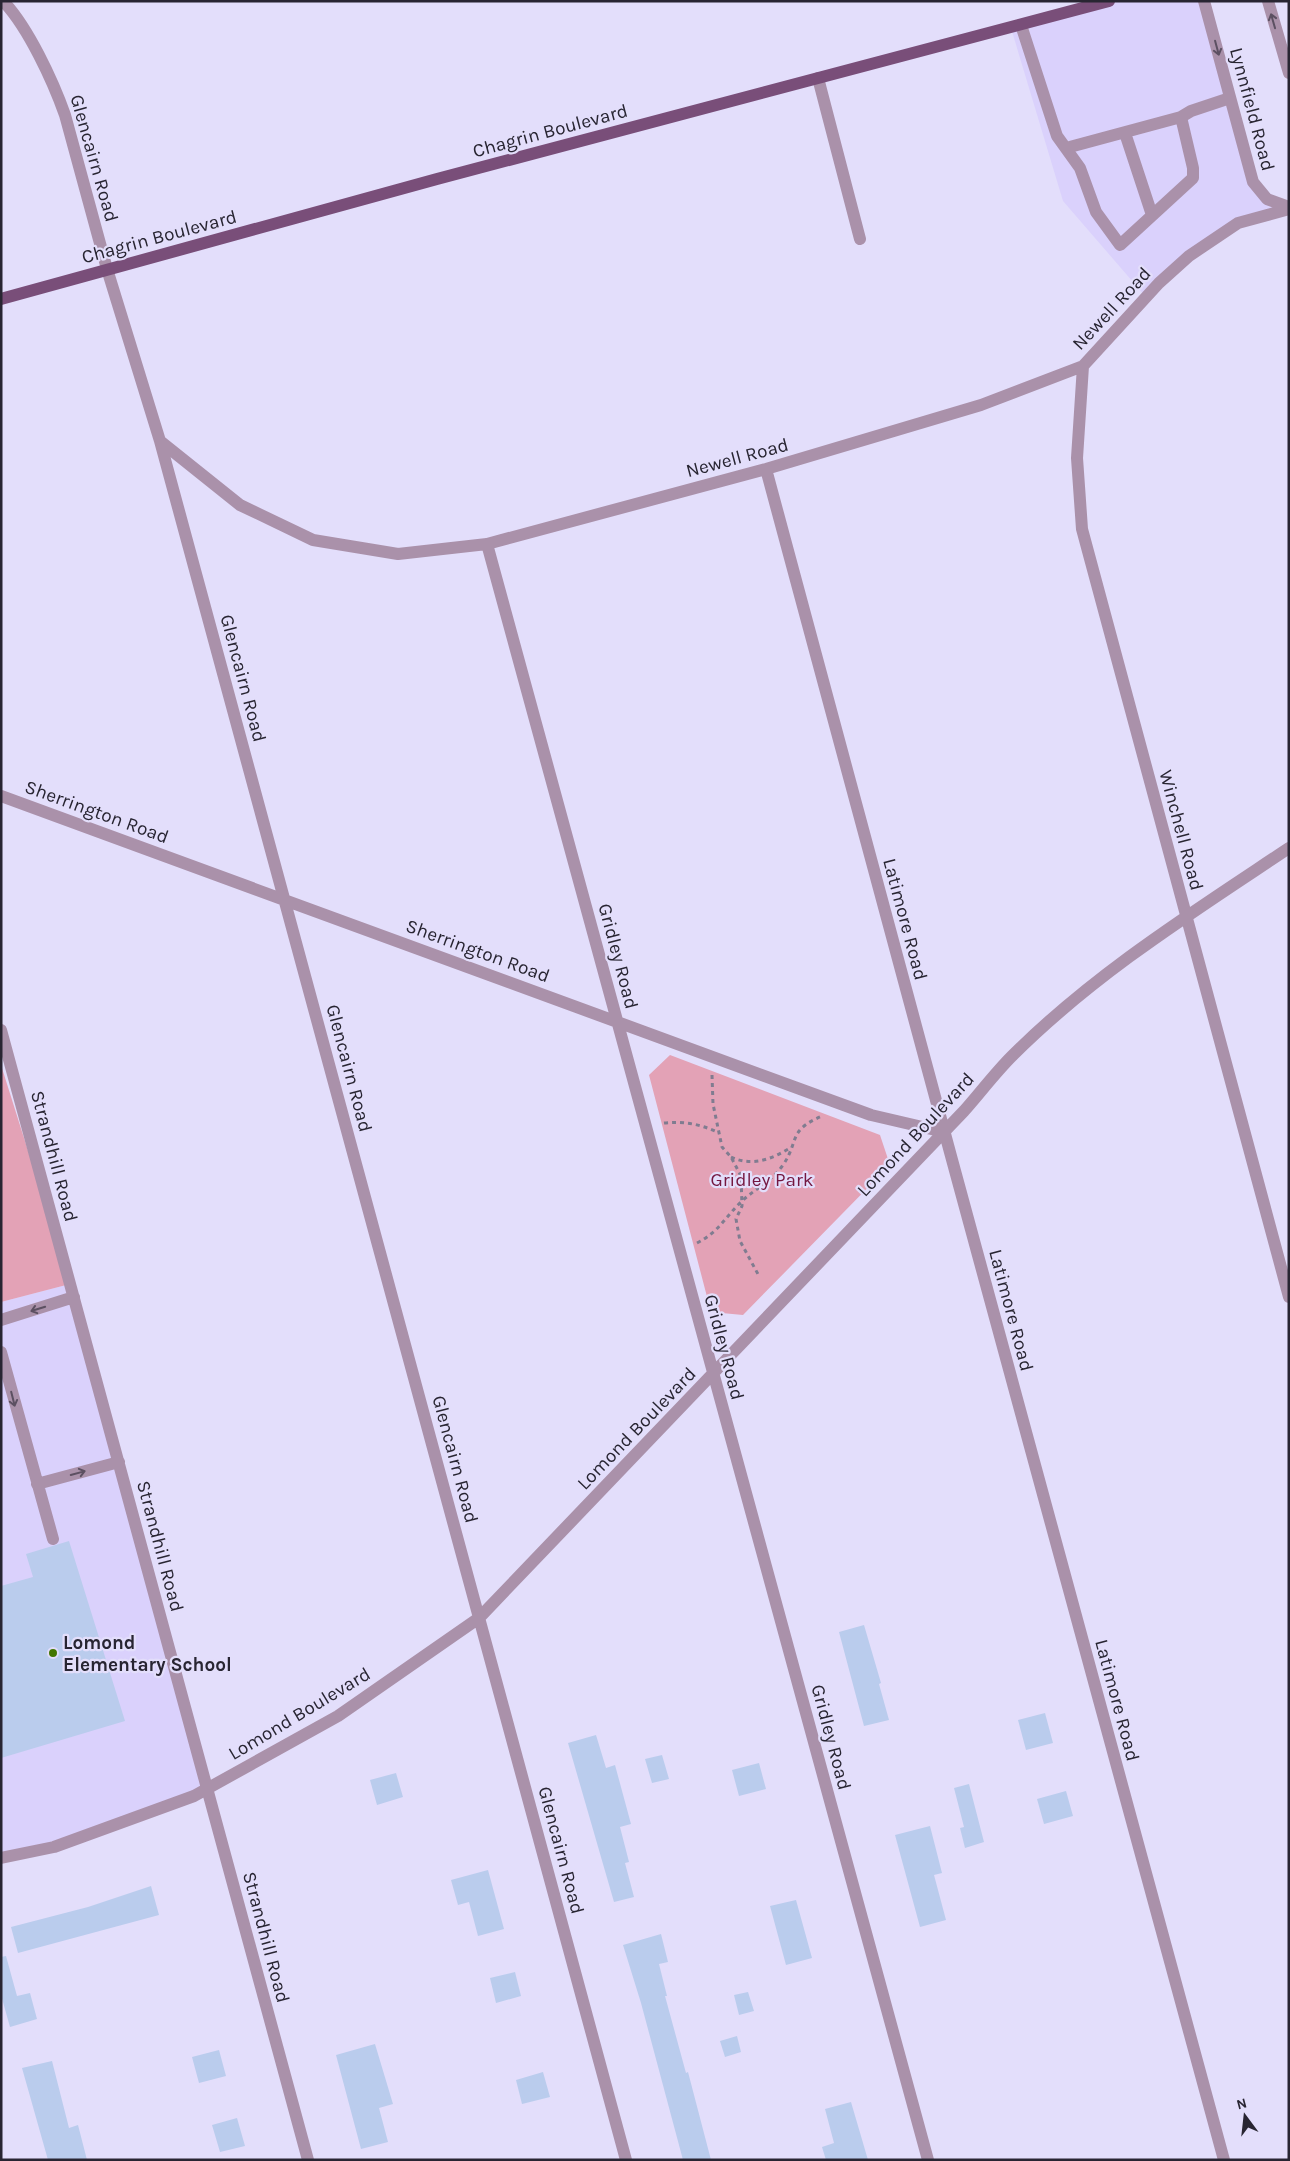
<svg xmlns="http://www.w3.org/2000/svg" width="1290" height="2161" viewBox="0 0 1290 2161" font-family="Karla,sans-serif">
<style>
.built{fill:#dad1fc}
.green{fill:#e3a2b6}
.building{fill:#bacced}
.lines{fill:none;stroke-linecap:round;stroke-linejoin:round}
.path{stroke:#807c90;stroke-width:3;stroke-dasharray:4 4;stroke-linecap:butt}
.minor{stroke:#aa91aa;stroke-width:12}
.major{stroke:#794e79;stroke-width:12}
.oneway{stroke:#5c5062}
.poi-dot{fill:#437600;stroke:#e3defb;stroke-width:2}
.labels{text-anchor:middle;stroke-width:4.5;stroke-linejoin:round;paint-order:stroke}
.street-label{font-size:19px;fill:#282532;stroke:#e3defb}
.park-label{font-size:19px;fill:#741740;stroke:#e3defb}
.poi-label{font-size:19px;font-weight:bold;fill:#282532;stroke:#e3defb;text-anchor:start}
</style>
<rect width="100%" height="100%" fill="#e3defb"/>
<path class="built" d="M1109,1H1204L1253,182L1289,207L1238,223L1146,297L1063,201L1011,28Z
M70,1284L207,1788L194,1796L1,1858V1302Z"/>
<path class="green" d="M670,1055L880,1135L890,1165L743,1315L711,1312L649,1075Z
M1,1065L70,1284L1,1302Z"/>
<path class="building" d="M69,1541L125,1721L1,1758V1586L33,1577L26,1554Z
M864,1625L881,1683L879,1684L889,1720L864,1726L839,1632Z
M1045,1713L1053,1743L1026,1750L1018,1720Z
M596,1735L606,1768L615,1765L631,1824L620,1827L629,1862L625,1863L634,1897L614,1902L568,1743Z
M662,1755L669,1779L652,1783L645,1759Z
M759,1763L766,1789L739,1796L732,1770Z
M396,1773L403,1797L377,1805L370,1780Z
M969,1784L984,1842L965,1848L960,1828L964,1827L954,1788Z
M1066,1791L1073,1816L1044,1824L1037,1799Z
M930,1826L942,1873L934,1875L946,1920L920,1927L895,1835Z
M488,1870L504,1929L478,1936L469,1902L458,1905L451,1880Z
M151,1886L159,1915L18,1953L11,1927L88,1907Z
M796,1900L812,1958L786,1965L770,1906Z
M661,1934L668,1962L659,1964L667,1996H665L686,2073L688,2072L711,2160H683L641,2003L623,1945Z
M6,1956L17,1996L30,1993L37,2019L10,2027L1,1995V1957Z
M515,1972L521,1996L496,2003L490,1978Z
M748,1992L754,2011L739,2015L734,1995Z
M737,2036L741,2052L725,2057L720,2041Z
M375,2044L393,2104L379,2108L388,2142L361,2149L336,2055Z
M219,2050L226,2076L199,2083L192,2057Z
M52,2061L69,2128L78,2125L87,2160H48L22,2068Z
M543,2072L550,2097L522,2104L516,2080Z
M851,2102L868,2160H826L822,2147L834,2143L825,2109Z
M237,2118L245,2146L220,2152L212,2125Z"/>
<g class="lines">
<path class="path" d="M712,1075L713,1104L722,1147L731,1157L741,1176L742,1206L736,1219L740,1241L759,1276
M664,1123C683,1121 700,1124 717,1132
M731,1157C752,1167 772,1159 790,1148
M697,1243C719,1232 725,1217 742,1201C756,1188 772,1181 783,1165C800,1140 787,1131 822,1116"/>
<path class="minor" d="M3,1C28,27 53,81 65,115L107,269L160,441L626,2160
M1204,1L1253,182L1267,199L1289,207
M1268,1L1289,73
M1021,25L1057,136L1080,168L1096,212L1120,245L1193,178V168L1181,117L1191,111L1230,98
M818,78L860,239
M1125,133L1152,215
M1066,148L1181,117
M1083,366L1077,458L1082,529L1289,1297
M160,441L240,505L313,540L398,554L487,544L766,469L981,405L1083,366L1159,283L1189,256L1238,223L1289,209
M766,469L951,1156L1224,2160
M487,544L928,2160
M1,796L871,1115L944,1132
M1,1030L308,2160
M1,1320L74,1297
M1,1352L53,1539
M37,1484L119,1462
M1,1858L54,1847L194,1796L338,1716L479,1618L964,1111C980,1093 995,1073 1012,1056C1094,974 1193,912 1289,848"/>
<path class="major" d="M1,299L437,179L1109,1"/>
</g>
<defs><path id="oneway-shaft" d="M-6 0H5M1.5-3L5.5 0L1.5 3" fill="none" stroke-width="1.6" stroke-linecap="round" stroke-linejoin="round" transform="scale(1.25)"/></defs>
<g class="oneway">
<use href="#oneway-shaft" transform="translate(1273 21) rotate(-106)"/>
<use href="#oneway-shaft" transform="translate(1217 48) rotate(75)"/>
<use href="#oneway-shaft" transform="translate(38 1309) rotate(163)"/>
<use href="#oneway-shaft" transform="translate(13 1399) rotate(76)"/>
<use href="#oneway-shaft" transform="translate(78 1473) rotate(-15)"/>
</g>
<circle class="poi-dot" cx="53" cy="1653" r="5"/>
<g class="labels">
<g class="street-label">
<text transform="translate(1253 109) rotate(75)" y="7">Lynnfield Road</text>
<text transform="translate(550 130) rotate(-15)" y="7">Chagrin Boulevard</text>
<text transform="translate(95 158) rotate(74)" y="7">Glencairn Road</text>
<text transform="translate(159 236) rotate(-15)" y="7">Chagrin Boulevard</text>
<text transform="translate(1111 308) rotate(-47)" y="7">Newell Road</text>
<text transform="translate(737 457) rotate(-15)" y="7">Newell Road</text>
<text transform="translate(244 678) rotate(75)" y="7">Glencairn Road</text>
<text transform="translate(97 811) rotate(20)" y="7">Sherrington Road</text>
<text transform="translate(1182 830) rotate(75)" y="7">Winchell Road</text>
<text transform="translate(906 919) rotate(75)" y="7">Latimore Road</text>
<text transform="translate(478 950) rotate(20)" y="7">Sherrington Road</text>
<text transform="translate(619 956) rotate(75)" y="7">Gridley Road</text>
<text transform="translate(350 1068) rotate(75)" y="7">Glencairn Road</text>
<text transform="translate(915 1134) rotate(-47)" y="7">Lomond Boulevard</text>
<text transform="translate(55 1156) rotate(75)" y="7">Strandhill Road</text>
<text transform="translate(1012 1310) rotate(75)" y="7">Latimore Road</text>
<text transform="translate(725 1347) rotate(75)" y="7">Gridley Road</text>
<text transform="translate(636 1428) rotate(-46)" y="7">Lomond Boulevard</text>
<text transform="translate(456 1459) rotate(75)" y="7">Glencairn Road</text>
<text transform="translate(161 1546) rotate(75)" y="7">Strandhill Road</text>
<text transform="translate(1118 1700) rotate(75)" y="7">Latimore Road</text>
<text transform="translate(299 1713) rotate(-31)" y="7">Lomond Boulevard</text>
<text transform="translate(832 1737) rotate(75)" y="7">Gridley Road</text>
<text transform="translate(562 1850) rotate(75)" y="7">Glencairn Road</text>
<text transform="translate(267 1937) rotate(75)" y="7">Strandhill Road</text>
</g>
<g class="park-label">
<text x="762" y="1186">Gridley Park</text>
</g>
<g class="poi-label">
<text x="63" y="1649">Lomond<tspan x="63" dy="22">Elementary School</tspan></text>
</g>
</g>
<rect width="1290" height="2161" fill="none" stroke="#282532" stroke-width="5"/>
<g transform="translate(1245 2116) rotate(345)" stroke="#e3defb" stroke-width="4" paint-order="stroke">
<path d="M0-4L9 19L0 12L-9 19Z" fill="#282532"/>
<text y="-8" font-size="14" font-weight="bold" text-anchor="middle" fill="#282532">N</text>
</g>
</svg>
